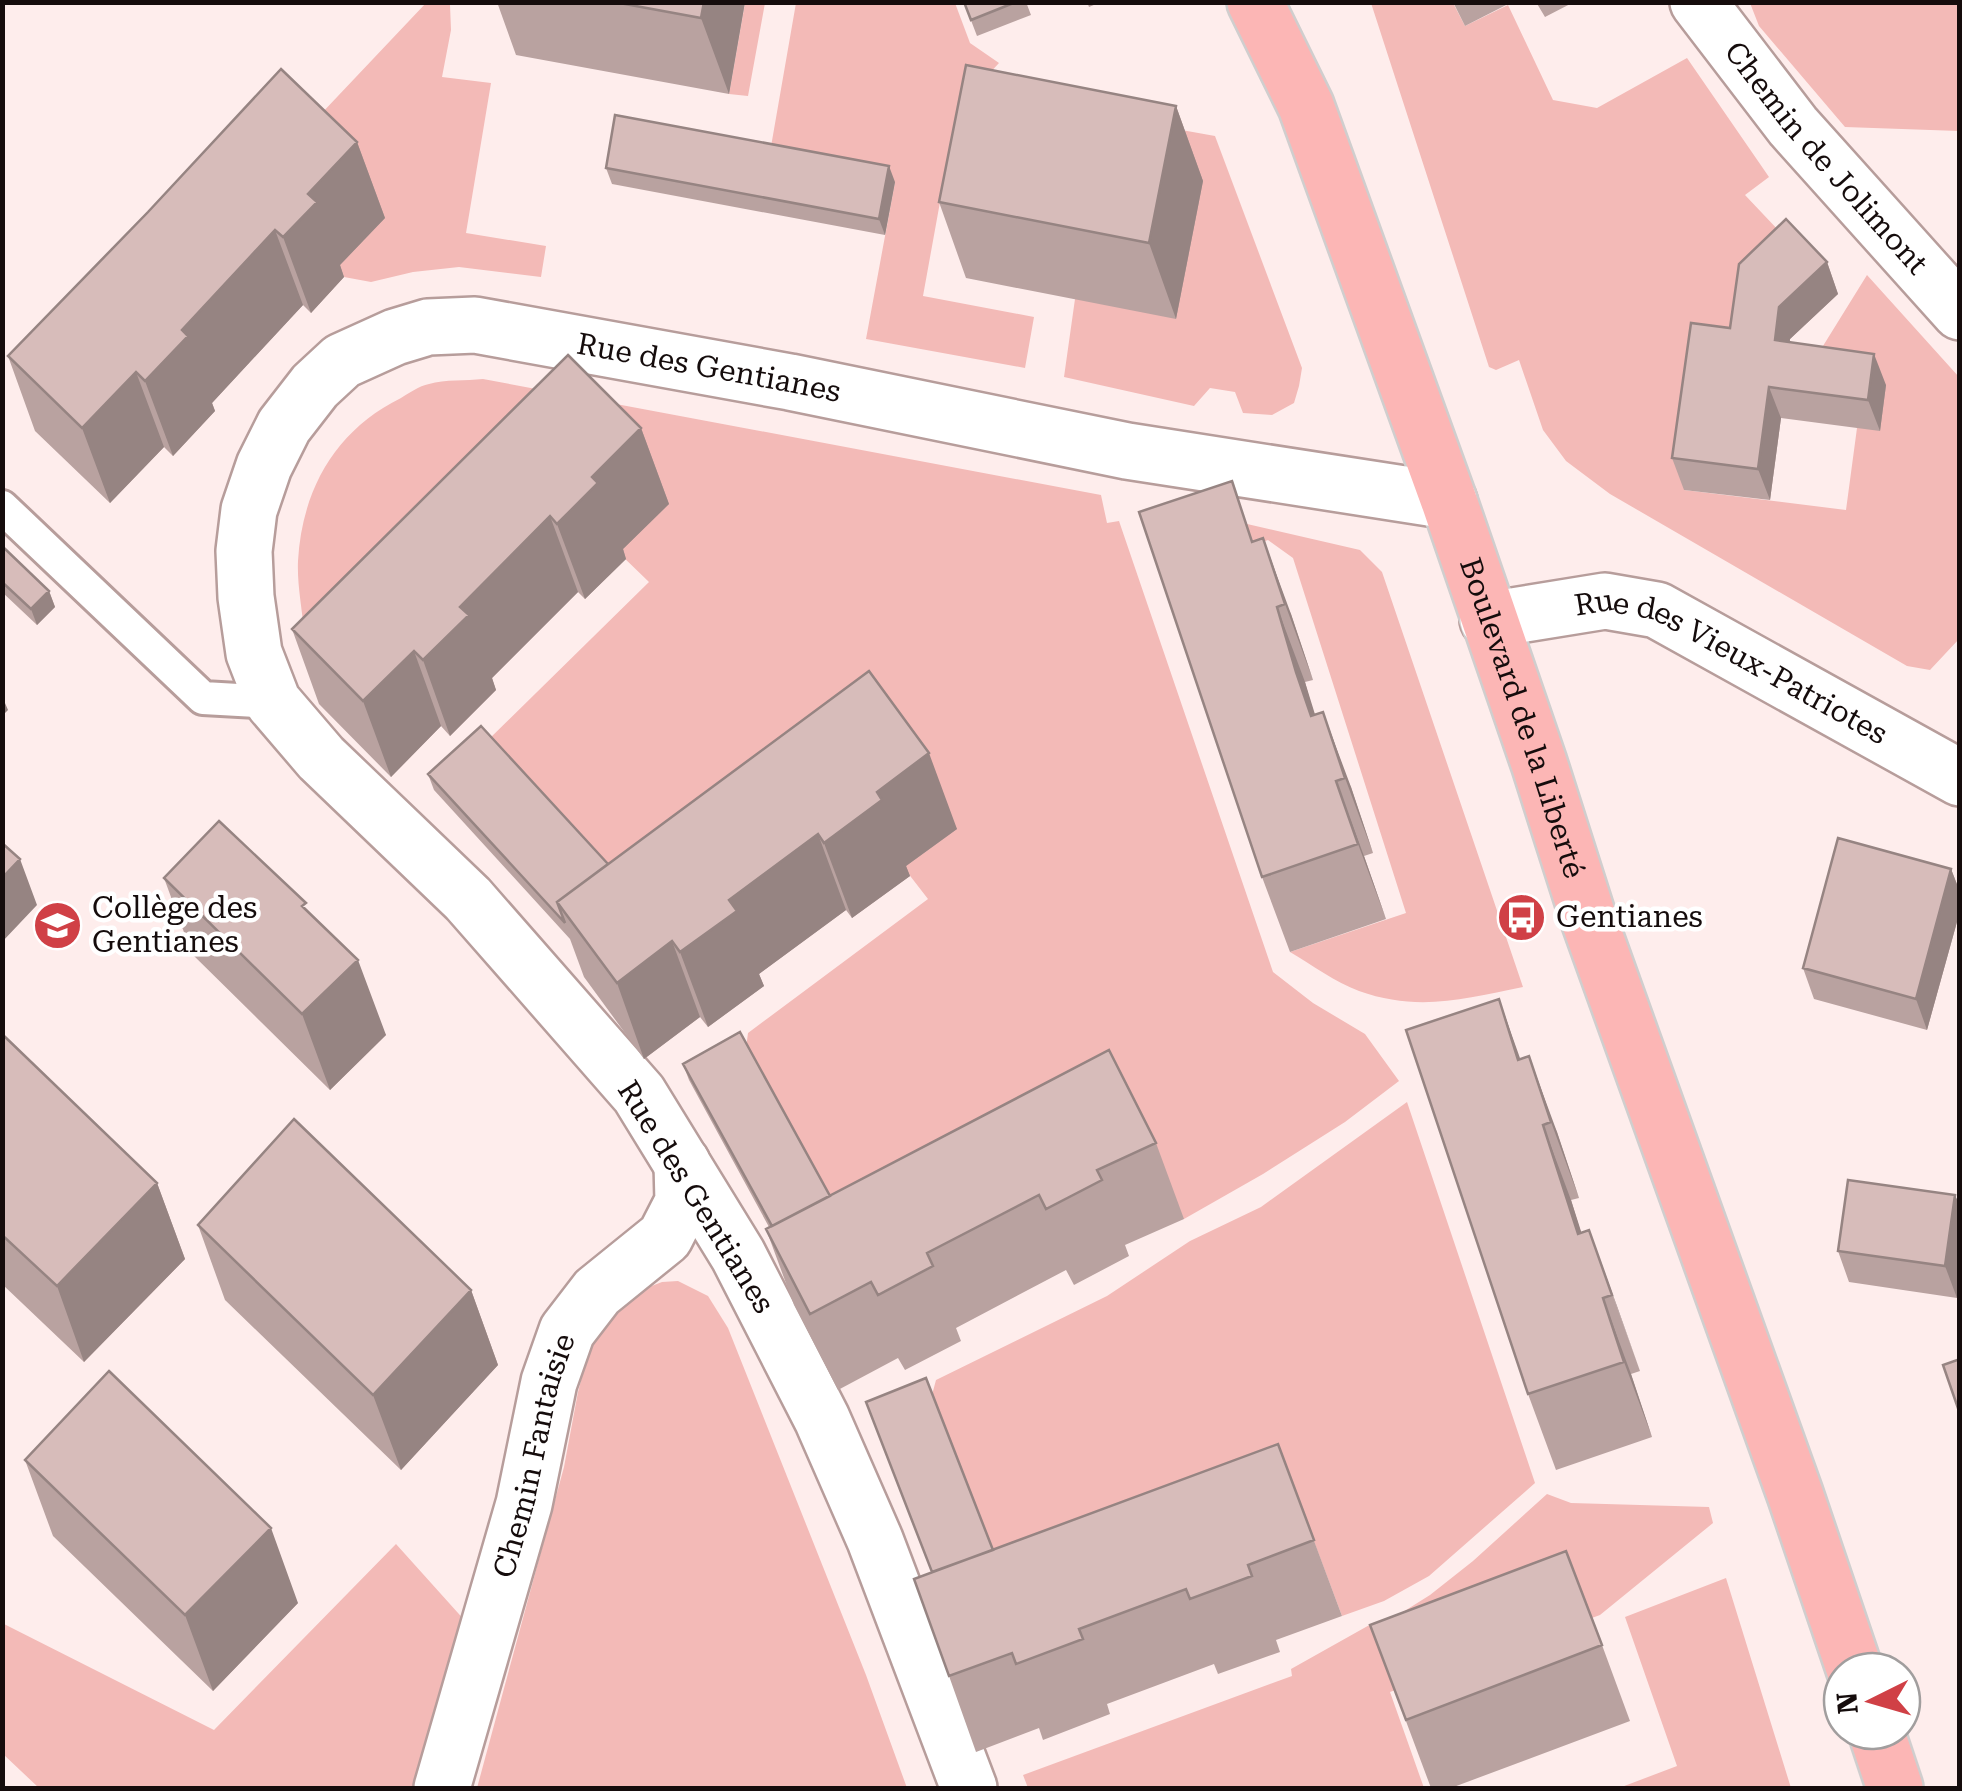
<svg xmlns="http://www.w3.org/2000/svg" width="1962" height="1791" viewBox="0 0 1962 1791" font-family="'Roboto Serif',serif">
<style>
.green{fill:#f3bab7}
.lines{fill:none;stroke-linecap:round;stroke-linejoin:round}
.lane-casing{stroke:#b79d9b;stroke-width:38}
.street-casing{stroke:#b79d9b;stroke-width:60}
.primary-casing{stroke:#d0cece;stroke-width:60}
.lane{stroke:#fff;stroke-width:32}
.street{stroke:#fff;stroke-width:55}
.primary{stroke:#fcb6b5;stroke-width:55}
.wall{fill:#b9a2a0}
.shaded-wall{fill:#968482}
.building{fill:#d7bcba;stroke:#968482;stroke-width:2.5}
.labels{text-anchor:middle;stroke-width:9;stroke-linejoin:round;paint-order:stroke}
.street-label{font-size:30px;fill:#150c0c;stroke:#fff}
.poi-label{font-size:30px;fill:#150c0c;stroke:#fff;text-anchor:start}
</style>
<rect width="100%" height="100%" fill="#feedec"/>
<path class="green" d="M426,3H449L450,5L451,30L442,77L491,83L466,233L546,246L541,277L459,267L413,272L371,282L344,277L335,270L302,134Z
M745,3H765L748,96L729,94Z
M796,3H955L970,43L999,63L962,103L942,191L923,296L1034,317L1025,368L866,339L895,182L769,158Z
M1371,3H1453L1465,26L1508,5L1553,100L1597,108L1687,58L1769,177L1745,195L1798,251L1684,490L1846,510L1857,428L1805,375L1867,275L1959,377V639L1930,670L1907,666L1610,494L1566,461L1543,430L1519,360L1496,370L1489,367Z
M1750,3H1959V131L1845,127L1759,26Z
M1037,104L1215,136L1302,368L1299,386L1294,403L1272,415L1243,413L1235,392L1210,388L1194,406L1064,377L1075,299Z
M483,379L1101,495L1107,523L1119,521L1273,972L1313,1003L1365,1034L1399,1081L1345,1122L1263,1174L1184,1219L866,1266L746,1048L748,1033L928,899L904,868L655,924L486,742L649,582L619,553L304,631C302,608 297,584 298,561C302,489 336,430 401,398C409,393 419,386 429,384C445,379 466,381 483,379Z
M1165,505L1360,550L1382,572L1523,987C1464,999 1418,1012 1359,991C1335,982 1312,965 1290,952L1406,913L1293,558L1268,540L1185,570Z
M1407,1102L1535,1483L1429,1576L1384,1601L1342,1616L1306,1520L1021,1625L932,1395L936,1380L1107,1296L1190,1241L1261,1207Z
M678,1281L708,1296L728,1328L866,1675L907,1788H477L564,1467L578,1392L592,1338L619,1307L649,1287L662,1282Z
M1547,1494L1571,1503L1709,1507L1713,1523L1600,1615L1390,1692L1424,1788H1028L1023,1775L1292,1676L1291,1669L1373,1623L1395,1617L1430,1595L1473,1561Z
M396,1544L467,1623L420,1788H39L3,1754L2,1623L214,1730Z
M1726,1578L1791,1788H1619L1677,1766L1625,1617Z"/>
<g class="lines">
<defs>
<path id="lane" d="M2,507L203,698L273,702"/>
<g id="street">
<path id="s1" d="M1698,2L1793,126L1960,312"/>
<path id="s2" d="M1488,620L1605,601L1657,610L1960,778"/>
<path id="s3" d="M442,1788L524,1504L549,1382L567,1331L597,1292L665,1237L683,1202L682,1163"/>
<path id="s4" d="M969,1788L875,1540L822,1419L738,1255L639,1094L468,899L321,758L273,702L254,653L246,597L244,551L249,510L264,466L284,426L315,386L342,361L395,337L428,327L475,325L790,382L1127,451L1449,501"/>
</g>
<g id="primary">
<path id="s5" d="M1255,2L1306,106L1449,501L1539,763L1589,920L1795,1494L1855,1671"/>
<path d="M1876,1731L1895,1788"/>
</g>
</defs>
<use href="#lane" class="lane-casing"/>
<use href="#street" class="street-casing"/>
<use href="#primary" class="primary-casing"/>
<use href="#lane" class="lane"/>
<use href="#street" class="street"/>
<use href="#primary" class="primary"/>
</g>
<path class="wall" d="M497,2H745L729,94L516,55Z
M964,2H1026L1031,15L977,36Z
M1087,2H1101L1089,7Z
M1453,2H1512L1465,26Z
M1536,2H1574L1545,17Z
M1176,106L1203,181L1176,319L966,278L939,202Z
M357,142L385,218L340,265L344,277L311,313L303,305L212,403L215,411L173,456L164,447L110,503L35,431L8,356Z
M606,168L895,182L885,235L612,184Z
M1827,262L1838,294L1790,339V342L1886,385L1880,431L1781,418L1770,500L1684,490L1672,458L1730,328Z
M641,428L669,504L623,549L626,559L585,599L578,592L492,678L496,690L450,736L441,726L391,777L319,704L292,629Z
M1254,542L1291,614L1313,680L1305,682L1314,715L1351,787L1373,853L1364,856L1386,919L1290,952L1262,877Z
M2,546L49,591L55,607L37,625L2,592Z
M869,671L957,829L906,866L910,876L852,918L846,910L759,974L764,986L708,1027L700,1017L644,1059L584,977L570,939L434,790L428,774L608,864Z
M1951,869L1960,892V911L1927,1030L1814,999L1803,968Z
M164,878L310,914L386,1035L330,1090L192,954Z
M2,1034L157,1183L185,1259L84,1362L2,1284Z
M1521,1059L1557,1132L1579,1198L1571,1200L1581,1233L1589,1230L1640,1371L1631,1374L1652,1437L1556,1470L1528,1394Z
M683,1064L830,1196L1156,1143L1184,1219L1125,1245L1129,1256L1074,1285L1066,1270L956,1328L961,1341L905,1370L898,1358L838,1390L794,1305L766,1229L769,1227L689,1080Z
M1955,1195L1960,1207V1277L1957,1298L1849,1282L1838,1251Z
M198,1225L471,1290L498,1365L401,1470L225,1300Z
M1278,1444L1342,1616L1276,1640L1280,1652L1218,1674L1214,1664L1107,1704L1110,1714L1043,1740L1039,1728L976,1752L949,1676L932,1573Z
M25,1460L298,1603L213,1691L53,1536Z
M1370,1625L1602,1645L1630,1721L1451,1788H1431Z"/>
<path class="shaded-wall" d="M704,2H745L729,94L701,18Z
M1176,106L1203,181L1176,319L1149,243Z
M357,142L385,218L340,265L344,277L311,313L283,237L308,194Z
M889,166L895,182L885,235L879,219Z
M275,230L303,305L212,403L215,411L173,456L145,381L182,330Z
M1827,262L1838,294L1790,339L1786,372L1775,340L1779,307Z
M1874,354L1886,385L1880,431L1868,400Z
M136,372L164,447L110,503L82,428Z
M1769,387L1781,418L1770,500L1758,469Z
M641,428L669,504L623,549L626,559L585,599L557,524L592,477Z
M550,516L578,592L492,678L496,690L450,736L423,660L460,607Z
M1263,538L1291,614L1313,680L1285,604Z
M49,591L55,607L37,625L31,609Z
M1277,607L1305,682L1339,792L1296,672Z
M414,651L441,726L391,777L363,701Z
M2,696L8,710L2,716Z
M1323,712L1351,787L1373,853L1345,778Z
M929,753L957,829L906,866L910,876L852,918L824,843L877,792Z
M1336,781L1364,856L1386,919L1358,844Z
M818,834L846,910L759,974L764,986L708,1027L680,952L729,900Z
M20,859L37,905L2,942V878Z
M1951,869L1960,892V911L1927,1030L1916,999Z
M672,941L700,1017L644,1059L617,983Z
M358,960L386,1035L330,1090L302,1014Z
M1499,999L1526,1075L1518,1060Z
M1529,1056L1557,1132L1579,1198L1551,1122Z
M1543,1125L1571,1200L1606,1309L1578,1234Z
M157,1183L185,1259L84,1362L57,1286Z
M1955,1195L1960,1207V1277L1957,1298L1945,1266Z
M1589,1230L1617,1306L1640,1371Z
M471,1290L498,1365L401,1470L373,1395Z
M1603,1298L1631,1374L1652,1437L1624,1362Z
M271,1528L298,1603L213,1691L185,1615Z"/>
<path class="building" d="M614,2H704L701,18Z
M964,2H1016L971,20Z
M966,65L1176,106L1149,243L939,202Z
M281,69L357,142L308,194L317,202L283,237L275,230L182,330L188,336L145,381L136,372L82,428L8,356L148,212Z
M615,115L889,166L879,219L606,168Z
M1786,219L1827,262L1779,307L1775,340L1874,354L1868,400L1769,387L1758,469L1672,458L1691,323L1730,328L1739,264Z
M568,355L641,428L592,477L598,483L557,524L550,516L460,607L469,615L423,660L414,651L363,701L292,629Z
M1232,481L1252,542L1263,538L1285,604L1277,607L1296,672L1311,716L1323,712L1345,778L1336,781L1358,844L1262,877L1139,512Z
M2,546L49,591L31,609L2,582Z
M869,671L929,753L877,792L882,800L824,843L818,834L729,900L737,911L680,952L672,941L617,983L557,902Z
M481,726L608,864L557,902L565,923L428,774Z
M219,821L306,903L302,906L358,960L302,1014L164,878Z
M1838,838L1951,869L1916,999L1803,968Z
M2,843L20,859L2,878Z
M1499,999L1518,1060L1529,1056L1551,1122L1543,1125L1578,1234L1589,1230L1612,1295L1603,1298L1624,1362L1528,1394L1406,1030Z
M740,1032L830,1196L772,1226L683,1064Z
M2,1034L157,1183L57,1286L2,1235Z
M1109,1050L1156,1143L1097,1170L1102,1180L1046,1209L1039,1195L927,1253L933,1266L878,1295L871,1282L810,1314L766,1229Z
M294,1119L471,1290L373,1395L198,1225Z
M1848,1180L1955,1195L1945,1266L1838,1251Z
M1960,1359V1414L1943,1365Z
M109,1371L271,1528L185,1615L25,1460Z
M926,1378L993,1550L932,1572L866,1402Z
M1278,1444L1314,1540L1248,1565L1252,1576L1190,1599L1186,1589L1079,1629L1083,1639L1016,1664L1012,1653L949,1676L914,1579Z
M1566,1551L1602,1645L1406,1720L1370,1625Z"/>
<defs>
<symbol id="bus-disc" viewBox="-11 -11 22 22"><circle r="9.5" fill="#d04046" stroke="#fff"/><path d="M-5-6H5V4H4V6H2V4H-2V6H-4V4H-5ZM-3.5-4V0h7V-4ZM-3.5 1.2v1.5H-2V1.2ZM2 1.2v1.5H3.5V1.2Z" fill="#fff"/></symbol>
<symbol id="school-disc" viewBox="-11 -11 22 22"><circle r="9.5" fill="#d04046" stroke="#fff"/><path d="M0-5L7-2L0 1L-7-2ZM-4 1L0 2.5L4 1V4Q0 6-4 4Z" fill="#fff"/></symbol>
</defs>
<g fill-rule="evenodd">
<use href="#bus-disc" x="1494" y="890" width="55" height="55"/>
<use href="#school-disc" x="30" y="898" width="55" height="55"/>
</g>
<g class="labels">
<g class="street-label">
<text dy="10" stroke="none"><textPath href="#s1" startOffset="202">Chemin de Jolimont</textPath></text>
<text dy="10" stroke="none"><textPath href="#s4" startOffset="2060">Rue des Gentianes</textPath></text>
<text dy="10" stroke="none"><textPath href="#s2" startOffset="260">Rue des Vieux-Patriotes</textPath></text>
<text dy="10" stroke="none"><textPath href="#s5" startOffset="765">Boulevard de la Liberté</textPath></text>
<text transform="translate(696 1197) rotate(58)" y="10">Rue des Gentianes</text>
<text dy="10" stroke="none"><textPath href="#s3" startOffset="345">Chemin Fantaisie</textPath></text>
</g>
<g class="poi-label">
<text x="92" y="918">Collège des<tspan x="92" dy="34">Gentianes</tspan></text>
<text x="1556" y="927">Gentianes</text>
</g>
</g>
<rect width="1962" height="1791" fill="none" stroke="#150c0c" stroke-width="10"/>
<g transform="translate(1872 1701) rotate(265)"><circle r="48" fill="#ffffff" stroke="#a19e9e" stroke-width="2.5"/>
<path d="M0-8L18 38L0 25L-18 38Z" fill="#d04046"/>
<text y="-15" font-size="28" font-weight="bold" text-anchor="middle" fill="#150c0c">N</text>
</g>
</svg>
